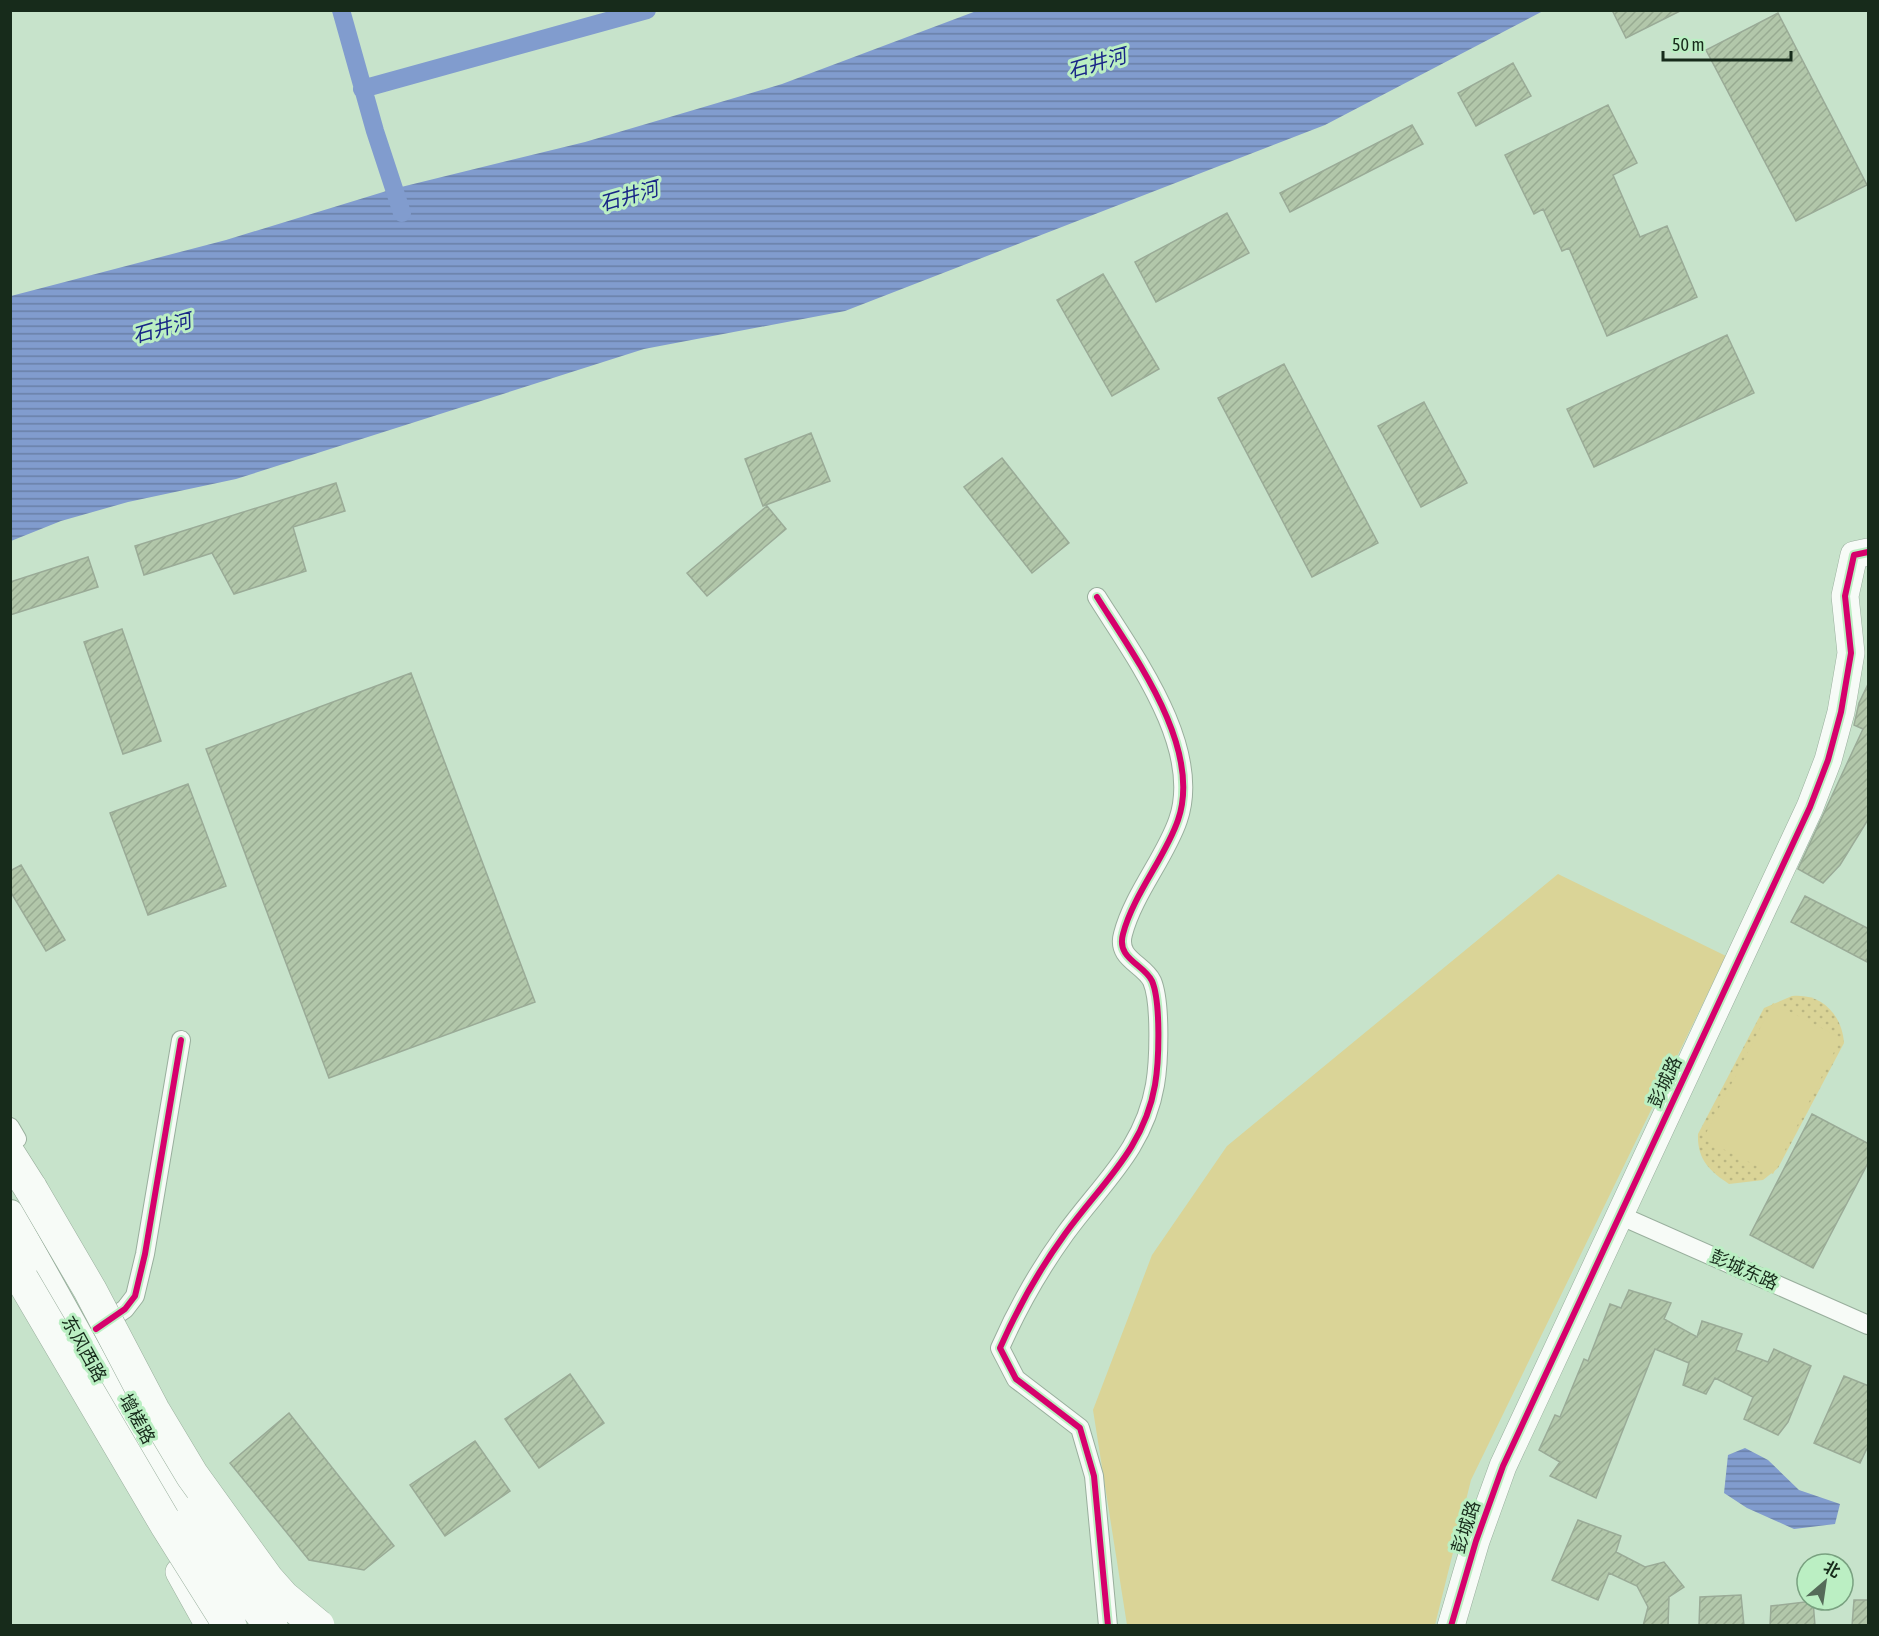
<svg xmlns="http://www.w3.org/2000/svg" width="1879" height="1636" viewBox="0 0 1879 1636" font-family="'Asap Condensed','Noto Sans SC',sans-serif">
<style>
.grass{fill:url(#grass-dots)}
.pitch{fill:#dad497}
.water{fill:url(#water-rules)}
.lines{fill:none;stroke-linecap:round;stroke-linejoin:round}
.canal{stroke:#819cce;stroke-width:18}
.building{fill:url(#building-hatch);stroke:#9aab97;stroke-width:1.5}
.street-casing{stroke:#99af9d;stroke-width:20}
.secondary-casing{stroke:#99af9d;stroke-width:28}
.primary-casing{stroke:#99af9d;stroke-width:32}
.highway-casing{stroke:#99af9d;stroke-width:34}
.street{stroke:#f7fbf7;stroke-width:18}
.secondary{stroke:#f7fbf7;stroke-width:27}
.primary{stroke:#f7fbf7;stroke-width:30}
.highway{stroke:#f7fbf7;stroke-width:33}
.highway-bridge-casing{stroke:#99af9d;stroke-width:34;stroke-linecap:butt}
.highway-bridge{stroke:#f7fbf7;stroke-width:33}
.cycleway-casing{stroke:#bbefc3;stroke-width:10}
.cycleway{stroke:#d6006c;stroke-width:6}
.labels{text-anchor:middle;stroke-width:6;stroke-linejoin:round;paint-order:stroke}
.street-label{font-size:18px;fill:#172b1b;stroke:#bbefc3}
.water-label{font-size:20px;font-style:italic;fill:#192687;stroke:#bbefc3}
</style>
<defs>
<pattern id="grass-dots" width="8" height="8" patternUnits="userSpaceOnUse" patternTransform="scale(1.5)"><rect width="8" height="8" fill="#dad497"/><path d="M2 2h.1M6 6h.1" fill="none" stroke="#bab682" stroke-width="1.8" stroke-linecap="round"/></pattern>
<pattern id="water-rules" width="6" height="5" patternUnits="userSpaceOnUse" patternTransform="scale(1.5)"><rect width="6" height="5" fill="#819cce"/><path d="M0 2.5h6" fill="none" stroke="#697fa6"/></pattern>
<pattern id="building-hatch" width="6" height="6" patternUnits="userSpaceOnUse" patternTransform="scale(1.5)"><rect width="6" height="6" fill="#b2c7aa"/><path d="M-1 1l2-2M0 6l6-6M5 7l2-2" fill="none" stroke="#98ab92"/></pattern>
</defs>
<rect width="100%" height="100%" fill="#c7e3cb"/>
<path class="grass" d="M1792,996C1822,993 1842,1015 1844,1043L1778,1168L1763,1180L1729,1184C1709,1171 1697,1159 1698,1134L1764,1008Z"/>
<path class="pitch" d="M1558,874L1726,956L1471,1480L1435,1625H1127L1093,1410L1152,1255L1227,1146Z
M1773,1003L1841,1038L1773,1174L1703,1139Z"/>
<path class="water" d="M979,10L1543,11L1325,125L845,311L644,349L236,479L128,502L61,521L11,541V296L226,240L393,189L585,142L782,84Z
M1745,1448L1768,1460L1799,1490L1840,1504L1835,1524L1794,1529L1747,1508L1724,1493L1728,1455Z"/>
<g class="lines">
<path class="canal" d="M341,10L375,131L402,213
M362,89L647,10"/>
</g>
<path class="building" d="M1612,10H1682L1626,38Z
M1778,13L1867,185L1796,221L1706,50Z
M1513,63L1531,96L1476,126L1458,93Z
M1608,105L1637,163L1613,175L1640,237L1667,226L1697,297L1607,336L1569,248L1562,251L1543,209L1534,214L1505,155Z
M1412,125L1423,144L1290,212L1280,193Z
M1227,213L1249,253L1156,302L1135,262Z
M1103,274L1159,369L1112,396L1057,300Z
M1727,335L1754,393L1594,467L1567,409Z
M1284,364L1378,543L1312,577L1218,398Z
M1424,402L1467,483L1421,507L1378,426Z
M811,433L830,481L763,506L745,459Z
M1002,458L1069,543L1032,573L964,487Z
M336,483L345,511L293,527L306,571L234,594L212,553L144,575L135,546Z
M767,506L786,529L707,596L687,573Z
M88,557L98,587L10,615V582Z
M122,629L161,741L123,754L84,642Z
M411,673L535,1002L329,1078L206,749Z
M1869,682V818L1840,865L1823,883L1798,869L1863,729L1854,725L1859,703Z
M188,784L226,886L148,915L110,813Z
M21,865L65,940L46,951L10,891V871Z
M1805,896L1869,929V963L1791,922Z
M1812,1114L1869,1144V1161L1813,1268L1750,1235Z
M1629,1290L1671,1303L1664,1319L1697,1337L1702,1321L1742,1334L1736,1350L1768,1362L1774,1349L1811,1366L1788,1422L1778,1435L1744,1419L1753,1397L1715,1378L1706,1394L1683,1385L1689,1363L1655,1349L1596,1498L1550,1476L1560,1462L1539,1450L1555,1415L1560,1417L1584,1359L1588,1361L1610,1304L1621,1308Z
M570,1374L604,1423L539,1468L505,1419Z
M1844,1376L1869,1386V1444L1860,1463L1814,1443Z
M289,1413L394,1546L364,1570L309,1560L230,1463Z
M475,1441L510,1491L445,1536L410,1485Z
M1578,1520L1621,1536L1616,1552L1645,1567L1664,1562L1684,1587L1669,1597L1668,1626H1643L1648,1607L1637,1586L1609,1573L1598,1600L1552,1580Z
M1741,1595L1744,1626H1699L1700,1597Z
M1854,1600H1869V1626H1852Z
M1813,1601L1815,1626H1770L1771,1606Z"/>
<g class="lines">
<defs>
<path id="street" d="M1097,597C1134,656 1203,748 1178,820C1166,856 1133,895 1123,934C1116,959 1144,964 1152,981C1161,1002 1159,1062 1155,1085C1144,1149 1101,1184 1065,1234C1039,1270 1018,1307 1000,1348L1016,1379L1080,1428L1094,1476L1108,1626
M10,1127L17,1139L10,1144
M1619,1215L1868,1325
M100,1326L125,1309L135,1296L145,1254L181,1040"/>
<path id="secondary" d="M179,1572L209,1626
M1451,1626L1476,1541L1503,1466L1810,807L1828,760L1841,712L1851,653L1845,596L1854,555L1868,552"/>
<path id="primary" d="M10,1215L154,1473L201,1541"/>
<path id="highway" d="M10,1156L31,1189
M10,1259L22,1279"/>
</defs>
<use href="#street" class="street-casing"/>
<use href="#secondary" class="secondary-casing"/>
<use href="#primary" class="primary-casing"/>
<use href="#highway" class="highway-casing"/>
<use href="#street" class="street"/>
<use href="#secondary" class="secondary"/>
<use href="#primary" class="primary"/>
<use href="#highway" class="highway"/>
<defs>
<path id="highway-bridge" d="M31,1189L90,1290L153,1410L192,1475L267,1579L283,1597L318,1626
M22,1279L166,1524L230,1626
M194,1513L241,1587L271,1626"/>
</defs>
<use href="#highway-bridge" class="highway-bridge-casing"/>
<use href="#highway-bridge" class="highway-bridge"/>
<defs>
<path id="cycleway" d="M1097,597C1134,656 1203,748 1178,820C1166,856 1133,895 1123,934C1116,959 1144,964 1152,981C1161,1002 1159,1062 1155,1085C1144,1149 1101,1184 1065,1234C1039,1270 1018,1307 1000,1348L1016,1379L1080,1428L1094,1476L1108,1626
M96,1329L125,1309L135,1296L145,1254L181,1040
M1451,1626L1476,1541L1503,1466L1810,807L1828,760L1841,712L1851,653L1845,596L1854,555L1868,552"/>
</defs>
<use href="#cycleway" class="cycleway-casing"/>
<use href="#cycleway" class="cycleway"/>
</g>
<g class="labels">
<g class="street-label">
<text transform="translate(1665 1082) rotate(-65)" y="6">彭城路</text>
<text transform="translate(1744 1270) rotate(24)" y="6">彭城东路</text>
<text transform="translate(84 1349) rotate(61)" y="6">东风西路</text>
<text transform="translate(137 1419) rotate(61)" y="6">增槎路</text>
<text transform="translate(1466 1527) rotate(-72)" y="6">彭城路</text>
</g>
<g class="water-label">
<text transform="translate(1097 63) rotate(-16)" y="7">石井河</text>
<text transform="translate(629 196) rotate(-16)" y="7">石井河</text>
<text transform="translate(162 328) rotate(-16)" y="7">石井河</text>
</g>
</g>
<rect width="1879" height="1636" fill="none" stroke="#172b1b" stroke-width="24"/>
<g transform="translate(1825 1582) rotate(29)"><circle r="28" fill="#bbefc3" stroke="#79a180" stroke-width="1.5"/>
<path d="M0-4.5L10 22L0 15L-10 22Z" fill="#556b59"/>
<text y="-9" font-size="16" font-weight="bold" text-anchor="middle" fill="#172b1b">北</text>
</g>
<path d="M1663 51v9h128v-9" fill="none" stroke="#172b1b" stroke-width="3"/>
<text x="1672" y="51" font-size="18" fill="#172b1b" stroke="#bbefc3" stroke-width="4.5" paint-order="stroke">50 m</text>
</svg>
